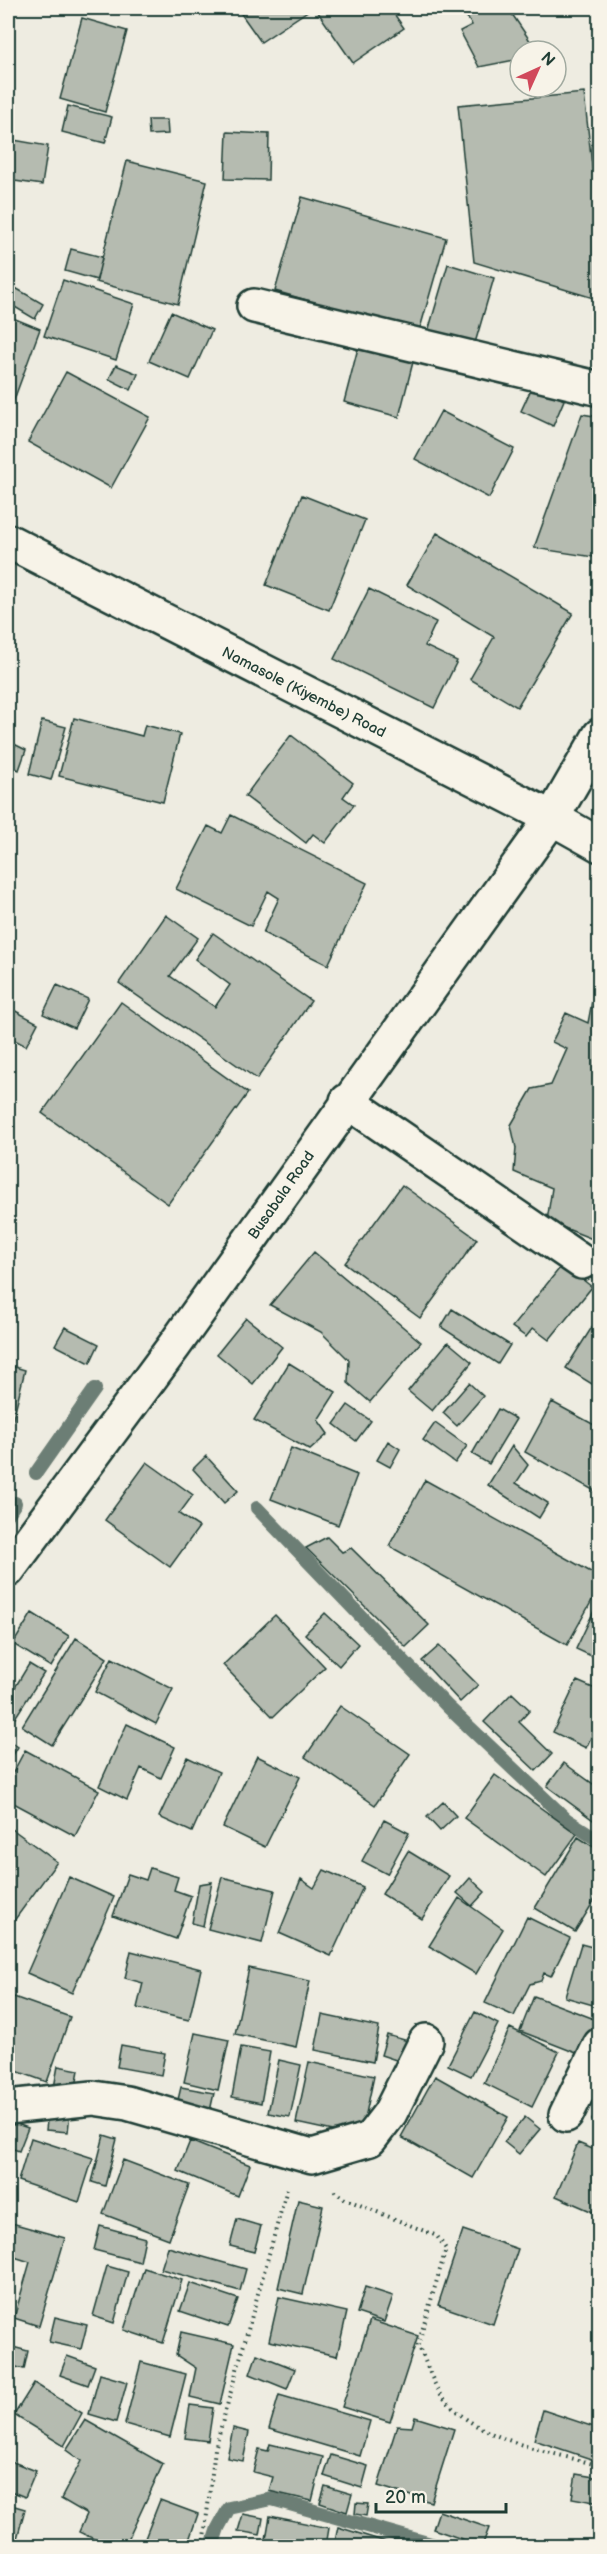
<svg xmlns="http://www.w3.org/2000/svg" width="607" height="2554" viewBox="0 0 607 2554" font-family="'Balsamiq Sans',sans-serif">
<style>
.lines{fill:none;stroke-linecap:round;stroke-linejoin:round}
.stream{stroke:#6c7e74;stroke-width:14}
.building{fill:#b5bbb0;stroke:#1f3d34;stroke-width:1.5}
.minor-casing{stroke:#1f3d34;stroke-width:38}
.major-casing{stroke:#1f3d34;stroke-width:38}
.path{stroke:#1f3d34;stroke-width:4;stroke-dasharray:1.5 4.5;stroke-linecap:butt}
.minor{stroke:#f7f3e8;stroke-width:33}
.major{stroke:#f7f3e8;stroke-width:33}
.labels{text-anchor:middle;stroke-width:4.5;stroke-linejoin:round;paint-order:stroke}
.street-label{font-size:15px;fill:#1f3d34;stroke:#f7f3e8}
</style>
<rect width="100%" height="100%" fill="#eeece1"/>
<filter id="ink" filterUnits="userSpaceOnUse"><feTurbulence type="fractalNoise" baseFrequency=".0167" numOctaves="2"/><feDisplacementMap in="SourceGraphic" scale="12" xChannelSelector="R" yChannelSelector="G"/><feConvolveMatrix kernelMatrix="1 2 1 2 8 2 1 2 1" color-interpolation-filters="sRGB"/></filter>
<g filter="url(#ink)">
<g class="lines">
<path class="stream" d="M36,1473L95,1389
M257,1508L447,1706L567,1820L600,1841
M8,1514L15,1503
M212,2546L218,2528L229,2508L272,2499L438,2546"/>
</g>
<path class="building" d="M237,8H312L261,42Z
M315,8H390L404,28L353,63Z
M444,8H459L448,15Z
M461,8H508L537,51H520V59L479,67L460,31L472,25Z
M82,18L127,31L105,112L60,99Z
M584,93L600,238V300L474,262L458,105Z
M68,106L112,117L105,143L62,132Z
M148,120H167L168,134L149,135Z
M227,132L269,134L268,180L225,179Z
M8,139L48,146L42,185L8,180Z
M127,161L207,181L178,304L96,282Z
M302,197L446,238L419,332L275,291Z
M71,249L102,257L97,280L65,271Z
M448,264L494,278L473,350L427,335Z
M63,280L134,304L116,360L44,336Z
M12,286L43,304L35,319L8,303V293Z
M171,312L212,330L190,379L149,361Z
M8,316L40,329L8,416Z
M358,348L413,362L399,417L344,402Z
M116,365L138,374L131,390L109,379Z
M66,372L150,417L111,488L28,442Z
M533,385L564,400L553,426L521,411Z
M441,411L514,449L489,498L415,459Z
M582,414L600,417V558L534,548Z
M302,495L365,520L329,610L266,585Z
M437,533L573,613L517,707L470,679L494,637L407,585Z
M369,589L436,622L425,646L457,661L434,708L334,659Z
M74,718L142,736L145,725L180,734L163,802L59,776Z
M42,721L66,727L51,780L29,774Z
M291,735L353,783L343,797L354,805L325,843L313,834L306,843L245,796Z
M8,741L26,750L19,770L8,765Z
M231,815L367,883L328,965L263,933L279,898L268,891L251,926L176,889L208,826L222,833Z
M166,915L198,938L170,976L215,1007L230,985L195,959L213,933L311,1001L257,1079L119,983Z
M57,985L88,999L74,1028L43,1014Z
M594,991L600,993V1226L595,1240L547,1221L552,1188L514,1172L516,1148L511,1125L532,1089L551,1085L567,1049L552,1042L566,1013L588,1023Z
M121,1002L248,1093L168,1204L42,1113Z
M8,1007L38,1023L26,1046L13,1039L8,1049Z
M402,1185L477,1239L420,1318L345,1263Z
M314,1252L421,1342L370,1402L348,1383L349,1360L321,1332L270,1305Z
M563,1264L592,1287L549,1340L533,1328L526,1337L512,1327Z
M452,1309L510,1345L498,1364L441,1327Z
M246,1318L282,1347L253,1384L217,1354Z
M594,1324L600,1327V1389L566,1368Z
M65,1327L99,1344L90,1363L55,1345Z
M448,1342L472,1362L432,1411L408,1391Z
M289,1363L336,1392L318,1420L328,1434L310,1450L254,1420Z
M8,1365L25,1370L11,1427L8,1426Z
M469,1383L483,1396L457,1426L443,1413Z
M552,1402L600,1428V1494L525,1452Z
M348,1405L371,1421L356,1441L334,1424Z
M498,1409L516,1419L489,1464L472,1454Z
M435,1423L467,1446L455,1463L423,1440Z
M388,1441L400,1449L390,1467L377,1460Z
M512,1446L528,1465L516,1483L548,1503L539,1518L488,1485Z
M291,1448L357,1475L338,1525L271,1499Z
M206,1456L238,1491L224,1503L193,1469Z
M147,1462L193,1495L179,1514L199,1527L170,1567L105,1520Z
M425,1480L600,1577V1586L567,1645L389,1546Z
M327,1537L342,1552L351,1548L429,1625L406,1647L306,1548Z
M600,1598V1660L576,1649Z
M32,1613L69,1636L51,1667L13,1644Z
M325,1613L358,1644L339,1666L305,1634Z
M275,1615L325,1667L273,1717L223,1665Z
M76,1638L107,1658L52,1745L22,1726Z
M439,1646L478,1685L460,1702L422,1661Z
M112,1658L173,1689L156,1724L95,1692Z
M29,1664L44,1673L15,1718L8,1713V1699Z
M577,1681L600,1691V1718L586,1748L553,1732Z
M512,1693L530,1710L519,1722L552,1754L536,1771L484,1722Z
M340,1706L410,1754L375,1805L305,1757Z
M127,1724L175,1747L161,1778L141,1768L127,1800L99,1786Z
M8,1740L18,1747L8,1763Z
M25,1750L99,1790L75,1836L8,1800V1782Z
M257,1756L300,1777L265,1847L223,1827Z
M187,1757L219,1772L192,1832L159,1817Z
M564,1763L600,1789V1825L547,1786Z
M495,1775L577,1834L546,1877L464,1818Z
M443,1802L456,1816L440,1831L427,1817Z
M384,1820L409,1833L387,1874L362,1861Z
M8,1826L57,1862L8,1929Z
M578,1837L600,1851V1891L575,1932L535,1908Z
M408,1851L449,1876L422,1919L382,1894Z
M150,1868L178,1877L174,1890L191,1896L176,1939L113,1916L128,1874L146,1880Z
M324,1870L363,1887L331,1956L279,1933L301,1879L314,1888Z
M69,1877L114,1897L72,1993L27,1973Z
M222,1877L275,1890L262,1943L208,1929Z
M470,1878L485,1892L472,1906L457,1893Z
M212,1882L203,1926L192,1923L199,1884Z
M459,1898L503,1929L476,1974L429,1946Z
M527,1917L570,1938L551,1976L544,1973L541,1981L530,1984L514,2016L485,2003Z
M581,1944L600,1949V2007L565,1997Z
M131,1951L201,1969L189,2020L137,2008L143,1983L125,1978Z
M249,1968L310,1981L296,2047L235,2034Z
M11,1996L70,2017L47,2082L8,2068V2005Z
M534,1996L597,2020L584,2056L520,2031Z
M475,2012L498,2024L471,2076L448,2065Z
M322,2015L379,2027L373,2062L315,2050Z
M510,2028L559,2052L532,2107L484,2083Z
M195,2033L229,2040L218,2090L184,2082Z
M387,2035L408,2041L402,2062L381,2055Z
M121,2045L165,2053L161,2075L117,2067Z
M241,2047L270,2052L261,2103L232,2097Z
M279,2060L301,2065L290,2117L268,2113Z
M309,2062L374,2076L361,2137L296,2123Z
M58,2066L79,2070L74,2097L53,2093Z
M435,2076L508,2117L473,2178L401,2137Z
M181,2087L214,2093L210,2111L177,2104Z
M600,2100V2123L592,2120Z
M48,2111L70,2113L68,2132L46,2130Z
M525,2117L540,2129L519,2154L504,2142Z
M8,2121L28,2128L19,2151L8,2147Z
M104,2135L117,2139L105,2186L92,2182Z
M31,2138L93,2158L79,2202L18,2181Z
M190,2141L250,2165L238,2196L178,2171Z
M578,2143L600,2152V2215L556,2196Z
M123,2160L189,2185L169,2239L103,2214Z
M298,2200L323,2206L303,2294L278,2288Z
M237,2219L261,2226L254,2252L230,2246Z
M8,2222L65,2238L39,2326L14,2318L30,2262L8,2255Z
M100,2226L145,2238L140,2262L94,2250Z
M463,2230L518,2249L493,2324L438,2305Z
M168,2247L246,2269L240,2291L161,2269Z
M107,2266L128,2272L114,2323L93,2316Z
M144,2268L182,2280L163,2343L124,2330Z
M190,2283L238,2299L228,2327L180,2311Z
M365,2287L393,2296L384,2322L357,2313Z
M279,2297L347,2312L337,2356L269,2341Z
M55,2317L87,2325L81,2349L49,2342Z
M370,2320L418,2336L390,2422L342,2407Z
M181,2332L234,2344L220,2404L190,2397L196,2368L176,2355Z
M9,2346L28,2351L24,2369L8,2365Z
M257,2354L295,2369L287,2389L250,2374Z
M67,2356L95,2366L88,2385L60,2375Z
M141,2362L186,2374L170,2437L125,2424Z
M100,2374L127,2382L116,2422L89,2414Z
M34,2383L82,2413L64,2446L14,2415Z
M279,2395L370,2421L360,2456L269,2429Z
M190,2405L213,2408L208,2441L185,2438Z
M543,2410L600,2429V2462L534,2440Z
M415,2417L454,2429L431,2502L378,2486L397,2426L412,2427Z
M85,2420L163,2464L125,2546H109L79,2532L87,2514L61,2499L81,2461L66,2450Z
M233,2428L249,2432L243,2461L227,2458Z
M270,2444L323,2457L312,2501L269,2491L273,2477L253,2472L259,2449L268,2451Z
M331,2455L368,2466L362,2488L324,2476Z
M8,2460L36,2471L25,2497L8,2490Z
M576,2474L600,2478V2503L572,2498Z
M325,2486L352,2494L347,2512L320,2503Z
M160,2500L198,2514L187,2546H142Z
M356,2503L368,2504L366,2516L355,2514Z
M8,2504L25,2509L15,2546H8Z
M439,2511L489,2528L482,2546L433,2529Z
M243,2514L263,2518L260,2535L238,2531Z
M270,2516L329,2528L326,2546L265,2545Z
M338,2527L399,2546H334Z"/>
<g class="lines">
<defs>
<path id="minor" d="M254,306L600,389
M347,1101L582,1262
M8,1570L174,1346L552,818L600,735
M8,2107L93,2098L127,2103L312,2156L370,2139L390,2113L426,2041
M566,2115L600,2045"/>
<path id="major" d="M8,541L552,818L600,845"/>
</defs>
<use href="#minor" class="minor-casing"/>
<use href="#major" class="major-casing"/>
<path class="path" d="M334,2191L345,2199L437,2236L446,2249L418,2345C426,2361 432,2382 442,2396C477,2442 547,2450 600,2466
M203,2546L215,2449L287,2189"/>
<use href="#minor" class="minor"/>
<use href="#major" class="major"/>
</g>
</g>
<g class="labels">
<g class="street-label">
<text transform="translate(304 692) rotate(27)" y="5">Namasole (Kiyembe) Road</text>
<text transform="translate(281 1195) rotate(-55)" y="5">Busabala Road</text>
</g>
</g>
<rect width="607" height="2554" fill="none" stroke="#f7f3e8" stroke-width="30"/>
<rect x="15" y="15" width="577" height="2524" fill="none" stroke="#1f3d34" stroke-width="2" filter="url(#ink)"/>
<g transform="translate(538 69) rotate(45)"><circle r="28" fill="#f7f3e8" stroke="#a1aaa0" stroke-width="1.5"/>
<path d="M0-4.5L10 22L0 15L-10 22Z" fill="#d1495b"/>
<text y="-9" font-size="16" font-weight="bold" text-anchor="middle" fill="#1f3d34">N</text>
</g>
<path d="M376 2503v9h130v-9" fill="none" stroke="#1f3d34" stroke-width="3"/>
<text x="385" y="2503" font-size="18" fill="#1f3d34" stroke="#f7f3e8" stroke-width="4.5" paint-order="stroke">20 m</text>
</svg>
